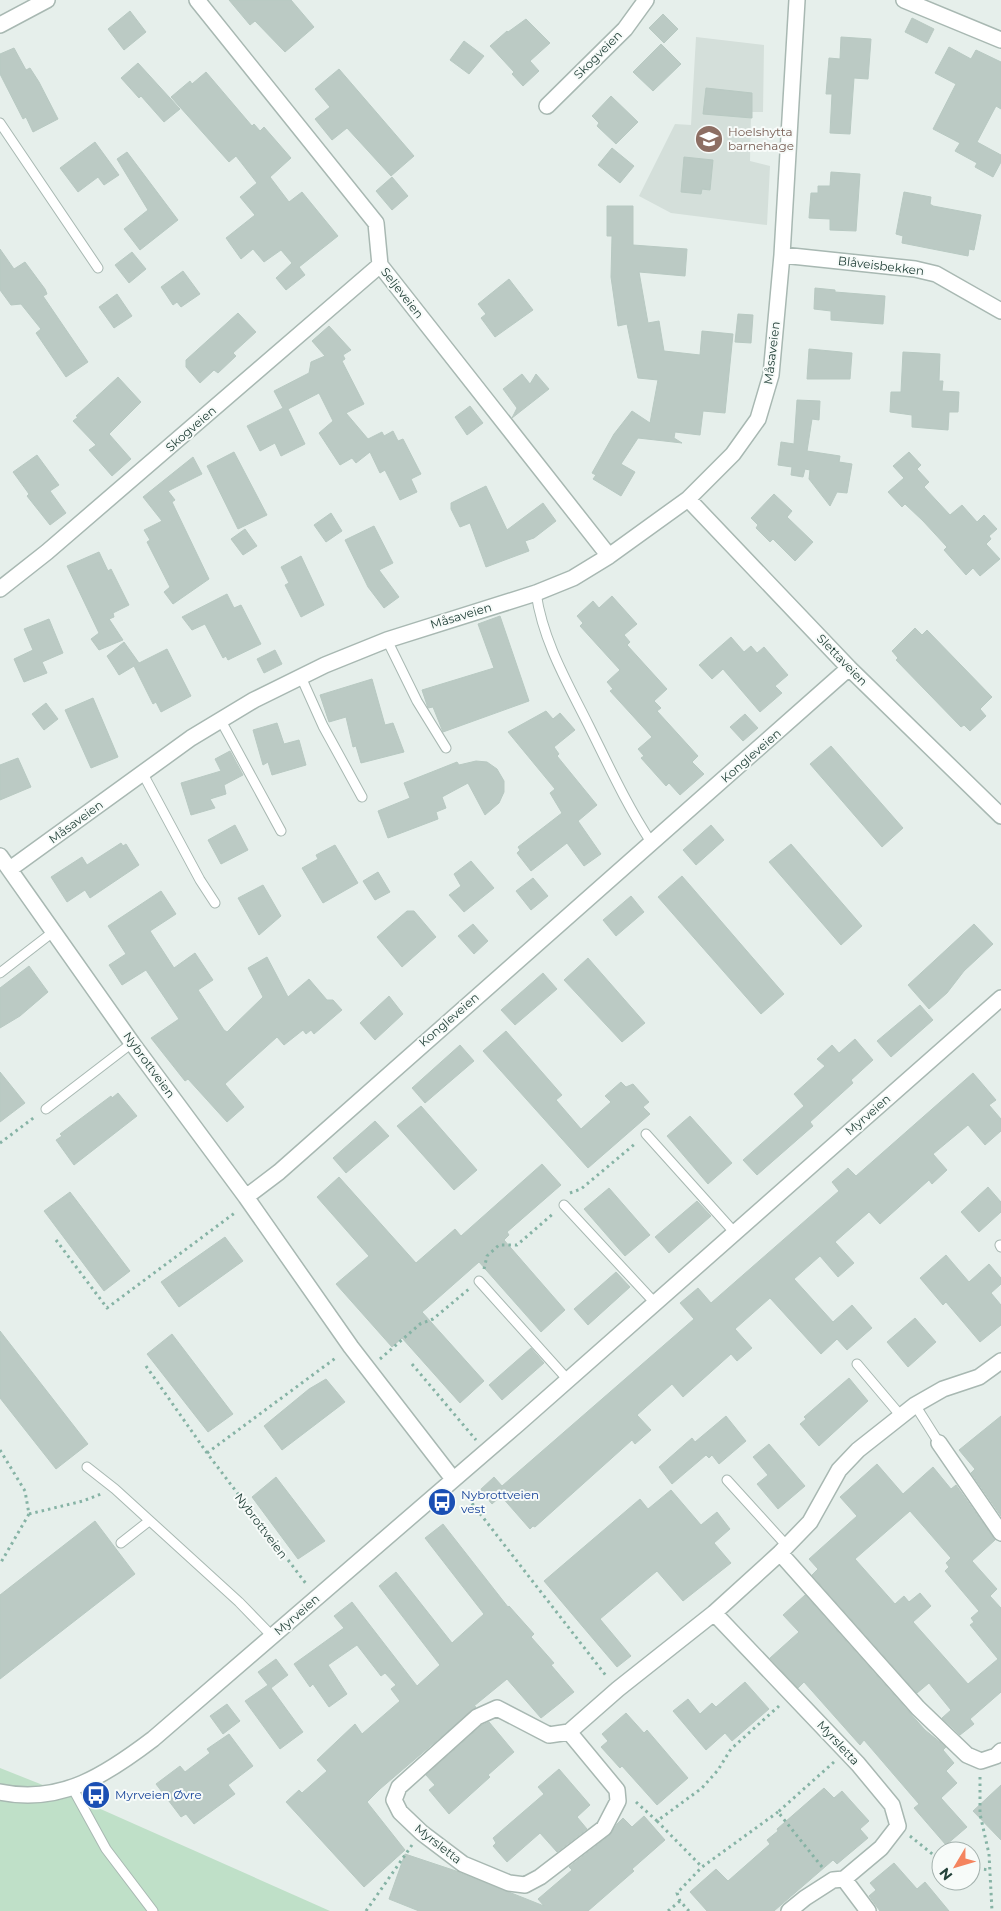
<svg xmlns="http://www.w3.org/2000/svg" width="1001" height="1911" viewBox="0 0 1001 1911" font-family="Montserrat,sans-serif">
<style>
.built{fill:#d4dfda}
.green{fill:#bfe0c8}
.building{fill:#bbcac4;stroke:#b8c9c2;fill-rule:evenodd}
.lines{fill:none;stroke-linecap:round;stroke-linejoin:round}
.service-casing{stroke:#a8b8b2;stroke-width:11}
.minor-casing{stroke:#a8b8b2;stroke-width:18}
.path{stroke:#86b3a5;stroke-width:3;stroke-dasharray:2.5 4;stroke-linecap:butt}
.service{stroke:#fff;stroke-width:9}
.minor{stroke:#fff;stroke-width:15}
.labels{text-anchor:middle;stroke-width:4;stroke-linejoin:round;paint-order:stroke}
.street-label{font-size:12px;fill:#24423a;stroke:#f7fbf9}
.education-label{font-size:12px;fill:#785e54;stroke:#f7fbf9;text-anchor:start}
.transit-label{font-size:12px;fill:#164399;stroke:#f7fbf9;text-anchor:start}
</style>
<rect width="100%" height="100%" fill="#e6efeb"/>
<path class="built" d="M696,37L764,45L763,112H751L750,161L770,166L767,225L671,213L639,196L675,124L691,125Z"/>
<path class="green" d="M0,1768L78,1799L330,1911H0Z"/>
<path class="building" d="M229,0H291L314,27L285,52L255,21L250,25Z
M130,11L146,32L124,50L108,29Z
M663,14L678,29L664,43L649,28Z
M912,18L934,29L927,43L905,32Z
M526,19L550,43L530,61L539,71L523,86L512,74L514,72L490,46L507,31L508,32Z
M841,37L871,39L868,79L854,78L850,134L830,133L832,94H826L829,58L840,59Z
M464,41L484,56L469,74L450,60Z
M661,44L681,64L653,91L633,72Z
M949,47L971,59L976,50L1001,62V109L996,106L977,142L1001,155V162L993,177L975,167L977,163L955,151L960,143L933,129L956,84L935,73Z
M14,48L26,70L30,68L39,82L58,119L33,132L26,117L23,119L0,74V54Z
M138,63L180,109L164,122L141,96L139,98L121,78Z
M339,69L414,156L391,176L347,128L332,140L315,119L330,107L315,89Z
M206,72L252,126L254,124L260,131L264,127L291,158L270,177L289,202L302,192L338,236L299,267L305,275L286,290L276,278L292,263L281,250L264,262L253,249L241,259L226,238L255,215L240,197L257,183L236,156L229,162L171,97L190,81L192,84Z
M706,88L752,93V118L703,114Z
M611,96L638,122L616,144L597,126L599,123L592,116Z
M95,142L119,175L104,185L98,177L78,192L60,168Z
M612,148L634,166L620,183L598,165Z
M127,152L178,220L140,250L124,229L148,210L117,159Z
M684,157L713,160L710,190L702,189L701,194L681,192Z
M831,172L860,174L856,231L830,230V219L809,218L811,193H818V186H830Z
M392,177L408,196L392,210L376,191Z
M904,192L931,197L930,204L933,206L981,215L974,250L969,249L968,256L902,243L903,236L896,234Z
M607,206H633V245L687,249L685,276L639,272L648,323L659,321L664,351L700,355L702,331L733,334L725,413L703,411L700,435L675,432L674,438L682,443L638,438L621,464L635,472L621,496L593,479L596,475L592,473L614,434L632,411L650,423L658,380L638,378L627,324L618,326L611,277L612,236H607Z
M0,249L14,269L25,262L45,289L47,294L43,296L88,362L66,377L36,333L41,329L21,304L11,305L0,290Z
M132,252L146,269L129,283L115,265Z
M183,271L200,294L181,307L177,302L173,305L161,287Z
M509,279L533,310L495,337L481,318L486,314L478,304Z
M815,288L835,290V292L885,296L883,324L831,320V311L814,309Z
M117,294L132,316L114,328L99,307Z
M238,313L256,332L233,353L236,356L218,373L214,370L200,383L186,367V360Z
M738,314L753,315L751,343L735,342Z
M329,326L351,350L343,355L345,359L342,361L364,404L346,413L368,439L382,432L384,436L393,431L398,441L403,439L421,474L411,479L417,492L400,500L385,470L380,473L370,452L356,463L352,458L340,465L319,433L333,421L319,393L288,409L305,444L281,456L275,443L260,451L247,426L283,408L274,391L309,373L311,362L325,356L312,341Z
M809,349L852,353L850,379H807Z
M903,352L940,354L939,381H943L942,391L959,392L958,412H949L948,430L912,427V415L890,412L891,392H901Z
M522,374L530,384L536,374L549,389L512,418L517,408L503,389Z
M118,377L141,402L109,434L131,459L112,476L89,450L96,445L73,421L78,417L76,416Z
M797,400L820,401L819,420L812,419L807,451L840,456L839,462L852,464L847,493L837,492L830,506L809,479L810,470L805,469L803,477L791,475L792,467L778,465L781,442L794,444Z
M470,406L483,423L467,435L455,417Z
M234,452L267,515L238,529L207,466Z
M909,452L921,465L917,469L929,482L924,487L950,515L962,505L977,522L984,515L997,529L989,536L991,539L986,544L1000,559L980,576L973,568L966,575L944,550L947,547L923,521L905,504L902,507L888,492L904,478L893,466Z
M37,455L59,485L50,491L66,513L50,525L27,496L29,494L13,472Z
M193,457L202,474L168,491L175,500L172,502L209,579L173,604L164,592L170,587L147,542L150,540L144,530L162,521L143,497Z
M486,486L507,530L543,503L556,521L534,538L525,541L529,551L486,567L470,523L460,527L451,509V503Z
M774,494L792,511L787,517L813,542L795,561L773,539L770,542L756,528L758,525L751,518Z
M331,513L342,531L326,542L314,525Z
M374,526L393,563L379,570L399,597L384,608L368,587L345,540Z
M245,529L257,546L243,555L231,539Z
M99,552L108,571L111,569L129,605L113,613L114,617L109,619L123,640L99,650L91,639L99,633L67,566Z
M301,556L324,605L301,617L285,585L289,583L281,567Z
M227,594L234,608L241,605L261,644L228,660L226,656L223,658L205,624L192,630L182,617Z
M612,596L637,624L624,635L630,642L627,645L667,689L654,701L661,708L657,711L698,756L692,762L704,774L680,795L669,783L666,786L641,758L644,756L638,749L652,737L610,691L613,689L607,682L620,670L580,626L583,623L577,616L593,601L599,608Z
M500,616L529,701L443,732L433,707L428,708L422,690L494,668L478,624Z
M49,619L63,653L42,662L47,673L24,682L14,659L33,650L24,629Z
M915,628L922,635L927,630L992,697L980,709L986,716L970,731L964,725L961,727L896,660L898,658L892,651Z
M731,637L744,652L751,646L757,653L764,647L788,675L775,686L782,693L760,712L723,669L712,679L699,665Z
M124,642L139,663L167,649L191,696L161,712L156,702L153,704L134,666L119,675L107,656Z
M275,650L282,664L264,673L257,659Z
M372,679L385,725L393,723L404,752L361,763L356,746L353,747L346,717L329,722L320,695Z
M93,698L118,757L91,768L65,710Z
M46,703L58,719L44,730L32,714Z
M546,711L553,719L560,713L575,730L554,747L559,754L557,756L597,805L578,821L601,854L584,866L567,843L531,871L517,853L520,850L518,847L562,813L550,793L555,789L508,732Z
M745,714L758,728L743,741L730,727Z
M277,723L284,744L299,740L306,765L272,775L268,762L263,765L253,730Z
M831,746L903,828L882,847L810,764Z
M230,751L243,775L224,785L226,794L210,799L215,808L191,815L181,783L221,771L215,759Z
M18,758L31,787L0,800V765Z
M476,761L487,762L497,769L504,781V792L499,803L485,815L468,783L442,797L446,808L436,812L438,819L388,838L378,811L410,798L404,783L457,762L459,765Z
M235,825L248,850L221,864L208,840Z
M711,825L724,840L696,865L683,850Z
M121,843L123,846L126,844L139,865L90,898L85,890L67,902L51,877L82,857L87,865Z
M791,844L862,926L841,945L769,862Z
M335,845L358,883L323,903L302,868L318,859L316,855Z
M471,861L494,888L464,912L449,895L461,886L454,874Z
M378,872L390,892L375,900L363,881Z
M682,876L784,994L761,1014L658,897Z
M533,878L548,896L531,910L516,891Z
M263,885L281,916L259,935L238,898Z
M161,891L176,914L150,931L174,968L195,953L213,980L198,990L224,1030L227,1032L263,997L248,968L267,957L288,997L309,979L327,1000H333L342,1010L314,1034L311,1030L306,1034L303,1030L284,1045L277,1037L225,1084L244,1107L227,1122L188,1079L185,1081L151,1038L179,1019L146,970L122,985L109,965L126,954L108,926Z
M631,896L644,912L616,936L603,920Z
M407,911H414L436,937L402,967L377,937Z
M473,924L488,941L474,954L458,936Z
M974,924L993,944L964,971L947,993L929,1009L908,985Z
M588,958L645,1023L622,1042L564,980Z
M29,966L48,992L20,1016L0,1028V988Z
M543,973L557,989L515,1025L501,1010Z
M389,996L403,1014L375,1040L360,1023Z
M920,1005L933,1020L891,1057L877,1041Z
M506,1031L562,1095L556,1100L581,1129L611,1102L605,1096L621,1082L626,1087L633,1084L649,1102L643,1107L650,1114L588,1168L483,1051Z
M855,1039L873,1060L851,1080L853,1083L810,1122L813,1126L757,1175L743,1160L804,1106L794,1094L825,1066L817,1059L832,1045L839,1053Z
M460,1045L474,1061L425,1103L412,1088Z
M0,1072L25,1103L0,1122Z
M973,1073L996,1100L989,1105L1001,1119V1131L985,1145L968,1125L933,1154L947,1170L932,1184L929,1180L880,1224L869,1212L835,1242L854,1263L838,1277L820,1256L794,1279L833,1322L852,1305L872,1328L847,1350L837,1339L821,1354L770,1298L735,1329L752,1348L737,1361L731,1354L683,1397L672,1384L637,1415L651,1430L635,1444L632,1440L535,1527L533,1526L530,1529L501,1496L492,1504L480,1490L494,1477L502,1486L694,1319L680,1303L698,1288L711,1303L839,1191L832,1182L848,1168L856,1176Z
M118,1093L137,1116L74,1165L56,1140L62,1136L60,1134L111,1096L112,1098Z
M421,1106L477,1170L454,1190L397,1126Z
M690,1116L732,1163L708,1184L667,1136Z
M375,1121L389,1136L346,1173L333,1158Z
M542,1164L561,1185L507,1232L509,1235L504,1240L565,1310L541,1332L479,1262L428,1307L422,1312L484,1381L460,1403L402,1338L392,1347L336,1284L369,1256L317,1197L339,1177L416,1263L455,1229L461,1236Z
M988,1187L1001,1202V1212L979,1232L961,1212Z
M609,1188L650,1235L625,1256L584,1209Z
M70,1192L130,1271L104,1291L44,1211Z
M697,1201L711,1216L669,1253L655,1237Z
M225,1237L243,1261L179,1307L161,1282Z
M946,1255L969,1282L989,1264L1001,1278V1284L991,1293L1001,1305V1325L980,1342L946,1302L943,1305L920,1278Z
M616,1272L630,1287L588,1325L574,1309Z
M915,1318L936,1342L908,1367L887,1342Z
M0,1331L88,1444L56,1469L0,1398Z
M172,1334L233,1414L208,1432L147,1354Z
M531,1348L544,1363L502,1400L489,1385Z
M849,1378L868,1401L819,1446L800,1424L806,1419L804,1417Z
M326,1379L345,1402L282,1450L264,1426L309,1389Z
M726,1416L746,1441L719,1464L712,1455L709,1458L706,1455L672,1484L659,1467L692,1438L695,1442Z
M1001,1416V1516L971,1473L975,1469L959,1450Z
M769,1444L805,1486L778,1509L757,1484L768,1475L753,1457Z
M877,1464L903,1494L933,1467L951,1489L956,1485L995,1540L972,1561L997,1589L990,1596L1001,1608V1692L970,1719L974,1724L960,1735L942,1718L951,1710L929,1683L917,1693L812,1575L818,1569L809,1559L857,1516L840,1497ZM910,1511L951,1558L946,1563L949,1567L945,1571L979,1611L971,1618L974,1622L970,1625L998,1659L968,1684L913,1622L931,1606L920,1593L909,1602L904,1596L895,1604L855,1559Z
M276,1477L325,1541L298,1559L252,1497Z
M671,1490L701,1525L717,1512L730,1529L714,1543L731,1563L683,1601L657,1571L600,1619L631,1656L617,1667L544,1581L640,1499L648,1509Z
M95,1521L135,1574L0,1679V1595Z
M443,1524L508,1607L509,1606L534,1634L531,1637L554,1663L551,1665L574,1692L541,1718L507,1679L474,1706L476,1707L380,1789L367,1802L405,1850L364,1887L286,1802L299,1790L302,1793L327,1771L317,1760L355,1724L362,1734L400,1701L391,1689L396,1685L385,1673L381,1676L357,1645L328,1665L347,1694L329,1707L313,1684L310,1687L294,1664L344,1628L334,1616L352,1602L417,1686L440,1665L379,1586L396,1572L452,1643L484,1614L425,1538Z
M805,1595L925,1730L946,1747L943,1750L954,1763L946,1771L957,1783L941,1798L967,1827L946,1845L914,1808L919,1804L864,1740L860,1745L804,1682L798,1688L770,1658L799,1632L783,1615Z
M276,1659L288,1675L271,1688L303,1732L280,1749L245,1701L268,1685L258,1672Z
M745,1682L769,1709L732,1741L725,1733L706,1750L673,1711L688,1699L700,1714L712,1703L716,1707Z
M227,1704L240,1721L223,1734L210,1716Z
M626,1713L644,1733L647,1730L688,1778L657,1805L622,1766L620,1768L601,1747L608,1741L602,1734Z
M489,1722L514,1752L488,1775L490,1777L449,1814L429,1790L435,1785L426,1775L482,1725Z
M229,1734L253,1766L228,1785L235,1794L194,1824L186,1814L181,1817L156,1784L180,1766L185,1772L210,1753L207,1749Z
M559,1769L590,1805L577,1817L587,1829L557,1852L540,1833L507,1862L493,1846L496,1843L493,1838L544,1794L538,1787Z
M1001,1785V1840L973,1811Z
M824,1788L834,1798L842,1791L859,1810L869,1821L860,1829L868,1838L837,1864L833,1860L774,1911H707L690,1892L716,1869L728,1881L770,1844L767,1840L778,1831L777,1829Z
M644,1816L665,1840L632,1869L634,1871L588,1911H419L389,1899L405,1854L456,1871L544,1906L538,1899L572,1870L569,1867L610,1835L617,1824L623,1818L632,1827Z
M894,1863L917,1889L925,1882L949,1911H880L869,1896L876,1890L870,1883Z"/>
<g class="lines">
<defs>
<path id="service" d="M0,123L98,268
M536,593C543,641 567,682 588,724C608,764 626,804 651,842
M387,640L417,701L446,748
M301,677L323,726L362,797
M220,719L281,831
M143,774L200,880L215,903
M0,973L53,932
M46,1109L132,1043
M646,1134L735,1233
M564,1205L655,1303
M1000,1245L1001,1247
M479,1281L568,1380
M857,1364L901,1416
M915,1405L939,1443
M87,1467L115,1489L239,1602L272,1636
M727,1480L787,1546
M121,1543L149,1521
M73,1789L106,1849L153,1911"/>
<path id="minor" d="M197,0L376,223L380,265L609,556
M904,0L1001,40
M0,25L47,0
M547,106L625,29L646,0
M782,255L915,269L936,274L1001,311
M688,499L849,668L1001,816
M0,589L47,552L380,265
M0,856L132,1043L246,1197L351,1347L453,1479
M10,869L191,738L254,700L325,665L387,640L536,593L573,578L609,556L688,499L733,454L758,419L771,375L782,255L797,0
M246,1197L279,1172L849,668
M939,1443L1001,1533
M780,1553L918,1708L967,1755L981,1761L996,1756L1001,1751
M714,1613L858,1764L892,1805L898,1826L881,1848L844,1879L833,1880L805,1898L789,1911
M569,1732L617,1790L618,1801L604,1828L540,1877L525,1885L509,1883L463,1864L422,1833L400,1812L394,1800L399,1787L477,1717L497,1708L549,1735L569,1732L618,1689L714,1613L780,1553L810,1522L839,1470L858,1450L915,1405L943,1389L979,1377L1001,1361
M0,1792C61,1805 107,1774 153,1739L518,1424L1001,998
M844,1879L868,1911"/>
</defs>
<use href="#service" class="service-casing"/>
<use href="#minor" class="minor-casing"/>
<path class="path" d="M0,1143L36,1116
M570,1193L581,1189L636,1143
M56,1240L107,1308L236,1212
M484,1269L487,1256L499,1245H517L554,1213
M380,1359L420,1324L433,1319L469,1289
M412,1364L476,1440
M146,1366L207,1453L307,1585
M0,1450L25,1491L29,1514L0,1564
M207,1453L337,1357
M464,1493L607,1677
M29,1514L83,1501L101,1494
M980,1777V1814L989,1854L992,1911
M636,1802L657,1821L702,1788L718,1770L731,1749L779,1706
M657,1821L702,1867
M910,1836L941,1861
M822,1867L778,1812L834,1762
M971,1868L990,1870
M366,1911L412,1845
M668,1911L680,1901
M689,1911L680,1901L677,1893L702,1867L778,1812"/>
<use href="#service" class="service"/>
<use href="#minor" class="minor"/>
</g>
<defs>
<symbol id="school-disc" viewBox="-11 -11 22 22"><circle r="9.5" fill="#8d6e63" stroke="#f7fbf9"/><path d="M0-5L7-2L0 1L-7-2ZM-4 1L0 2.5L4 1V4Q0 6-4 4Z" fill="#fff"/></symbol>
<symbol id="bus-disc" viewBox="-11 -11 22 22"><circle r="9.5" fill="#1a4fb4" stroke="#f7fbf9"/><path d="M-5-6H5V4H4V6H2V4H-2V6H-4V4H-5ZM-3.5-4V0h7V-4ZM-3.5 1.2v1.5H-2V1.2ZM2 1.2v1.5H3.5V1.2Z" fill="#fff"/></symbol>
</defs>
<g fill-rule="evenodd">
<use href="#school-disc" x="693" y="123" width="32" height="32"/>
<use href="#bus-disc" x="426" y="1486" width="32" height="32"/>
<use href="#bus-disc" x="80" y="1779" width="32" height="32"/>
</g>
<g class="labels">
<g class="street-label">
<text transform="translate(598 55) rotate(-45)" y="4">Skogveien</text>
<text transform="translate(881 266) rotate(7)" y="4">Blåveisbekken</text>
<text transform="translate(402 293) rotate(52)" y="4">Seljeveien</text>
<text transform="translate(772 353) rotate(-83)" y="4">Måsaveien</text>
<text transform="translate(191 429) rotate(-41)" y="4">Skogveien</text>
<text transform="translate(461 616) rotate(-17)" y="4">Måsaveien</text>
<text transform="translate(842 660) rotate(46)" y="4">Slettaveien</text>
<text transform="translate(751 756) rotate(-41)" y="4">Kongleveien</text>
<text transform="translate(76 822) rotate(-36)" y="4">Måsaveien</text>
<text transform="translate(449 1020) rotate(-41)" y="4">Kongleveien</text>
<text transform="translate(149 1065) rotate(54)" y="4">Nybrottveien</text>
<text transform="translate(868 1115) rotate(-41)" y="4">Myrveien</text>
<text transform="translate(261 1526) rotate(53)" y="4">Nybrottveien</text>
<text transform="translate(297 1615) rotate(-41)" y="4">Myrveien</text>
<text transform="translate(838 1743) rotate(47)" y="4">Myrsletta</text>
<text transform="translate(438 1844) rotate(38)" y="4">Myrsletta</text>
</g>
<g class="education-label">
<text x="728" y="136">Hoelshytta<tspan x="728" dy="14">barnehage</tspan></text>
</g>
<g class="transit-label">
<text x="461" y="1499">Nybrottveien<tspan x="461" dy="14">vest</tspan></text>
<text x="115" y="1799">Myrveien Øvre</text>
</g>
</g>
<g transform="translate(956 1866) rotate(232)"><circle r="24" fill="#f7fbf9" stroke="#a3b1ad"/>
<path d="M0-4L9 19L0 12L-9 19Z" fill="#f4845f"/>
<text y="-8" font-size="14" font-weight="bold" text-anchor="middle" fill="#24423a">N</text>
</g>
</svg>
